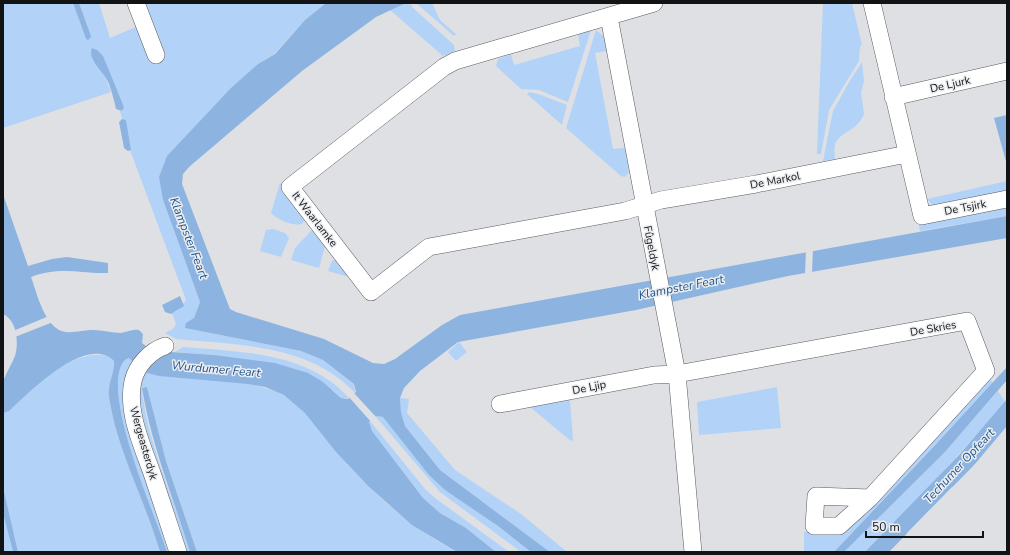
<svg xmlns="http://www.w3.org/2000/svg" width="1010" height="555" viewBox="0 0 1010 555" font-family="'Nunito Sans',sans-serif">
<style>
.green{fill:#b2d2f8}
.water{fill:#8db4e0}
.pier{fill:#dee0e3}
.lines{fill:none;stroke-linecap:round;stroke-linejoin:round}
.street-casing{stroke:#595b5d;stroke-width:18}
.street{stroke:#fff;stroke-width:17}
.labels{text-anchor:middle;stroke-width:3;stroke-linejoin:round;paint-order:stroke}
.street-label{font-size:11px;fill:#121314;stroke:#ebedf0}
.water-label{font-size:12px;font-style:italic;fill:#1e548b;stroke:#ebedf0}
</style>
<rect width="100%" height="100%" fill="#dee0e3"/>
<path class="green" d="M3,3H73L86,39L88,40L90,33L79,3H99L110,38L138,26L142,3H326L305,20L274,54L258,64L163,200L200,302L194,318L185,328L301,351L323,360L354,384L355,393C310,344 238,345 176,339L165,333L173,329L176,324L172,313L177,311L186,300L130,150L126,120L122,119L120,111H122L124,107C114,83 110,77 92,59L105,76L111,92L3,128Z
M406,3L413,6L412,7L454,45L455,51L443,56L390,10Z
M416,3H432L440,20L456,34L454,36Z
M823,3H852L862,45L860,46L859,61L829,110L821,154H817Z
M591,30L568,102L539,90L521,89L496,66L498,59L511,54L514,65L580,46L578,34Z
M596,30L604,37L607,51L595,53L613,149L625,148L629,172L625,177L621,176L566,128Z
M862,62L864,81L861,93L864,114C854,138 830,128 835,159L823,161L833,111L849,82Z
M529,92L538,94L567,105L562,125L527,94Z
M1007,181V194L933,206L927,199Z
M280,183L305,215V220L302,224C292,226 278,220 271,213Z
M1007,204V216L920,231L918,221Z
M273,229L285,233L289,238L281,257L260,251L266,230Z
M311,231H314L325,246L319,268L291,260L295,248Z
M336,260L353,278L328,271L332,261Z
M459,342L467,352L456,361L448,352Z
M183,347C241,352 308,352 349,398H341L333,390L214,355L175,352Z
M92,355C100,355 108,354 114,361C115,373 107,384 109,397C117,451 145,500 160,552H18L3,487V413C29,391 57,361 92,355Z
M129,358L134,361L128,384L175,552H167C156,516 98,388 125,360Z
M144,372C183,377 247,378 282,394C305,405 320,433 336,451C370,492 410,527 457,552H197L166,461L147,387L142,388C146,439 175,502 190,552H183L137,409L138,381Z
M989,378L993,383L834,552H804V532L835,533Z
M777,387L781,428L699,435L697,402Z
M998,391L1005,402C960,454 914,504 865,552H844L945,452Z
M400,398L409,399L407,413L455,470L521,514L567,552H550L440,470L405,426L401,412Z
M570,400L573,440L571,441L530,407Z
M377,416L383,417L498,526L531,552H521L440,492L376,417Z
M370,421L425,489L435,498L509,552H496L466,528L440,513L423,498L372,431L369,427Z
M3,513L13,552H3Z"/>
<path class="water" d="M73,3H79L90,33L91,37L88,40L86,39Z
M326,3H406L376,17L302,71L189,167L183,174L182,184L230,309L236,312L324,339L373,363L384,364L395,359L442,325L460,315L1007,216V238L788,276L636,310L458,342L420,371L404,388L400,398L401,412L405,426L440,470L550,552H531L498,526L445,490L429,475L383,417L377,416L369,422L372,431L423,498L440,513L466,528L496,552H457L412,525L368,486L336,452L305,413L284,395L265,387L248,384L159,376L144,372L129,358L125,360C98,388 156,516 167,552H160C145,500 117,451 109,397C107,384 115,373 114,361C87,333 28,393 9,411L3,413C3,405 1,384 4,379C7,371 12,364 15,356C19,343 17,320 3,314V194L28,266L52,259L67,257L108,263V273C78,274 61,266 31,277C37,293 45,330 66,332C73,333 85,330 93,330C103,330 112,333 121,333C128,332 132,329 139,330L143,334L142,343L146,346L143,350L214,355L275,363L308,373L323,382L341,398L348,399L356,392L354,384L323,360L301,351L185,328L186,323L194,318L200,302L163,200L159,177L167,156L231,88L258,64L275,54L305,20Z
M92,48L97,50L103,56L124,107L122,111L116,109C114,100 112,92 109,84C105,72 87,61 92,48Z
M1007,115V165L994,118Z
M122,119L126,120L131,150L128,151L124,148L119,122Z
M180,296L184,306L171,314L165,312L162,305Z
M1007,367V380L945,452L844,552H834L937,443Z
M147,387L166,461L197,552H190C173,497 151,444 142,388Z
M1007,399V426L975,464L889,552H865L959,455Z
M3,487L18,552H13L3,513Z"/>
<path class="pier" d="M813,248L812,273L805,275L806,249Z
M49,316L53,322L15,337L13,331Z
M353,392L377,418L372,423L348,396Z
M952,487L954,489L909,535L907,533Z"/>
<g class="lines">
<defs>
<path id="street" d="M136,3L156,55
M654,3L455,61L444,67L290,187L371,292L429,247L625,211L661,200L756,184L907,154
M872,3L922,216L1007,199
M609,17L677,374L693,552
M893,97L1007,71
M165,346C150,351 137,365 133,381C126,412 143,447 153,476C161,501 170,527 178,552
M500,404L654,375L677,374L967,321L986,371L870,498L816,496L814,526H839L870,498"/>
</defs>
<use href="#street" class="street-casing"/>
<use href="#street" class="street"/>
</g>
<g class="labels">
<g class="street-label">
<text transform="translate(950 84) rotate(-13)" y="4">De Ljurk</text>
<text transform="translate(775 180) rotate(-11)" y="4">De Markol</text>
<text transform="translate(965 207) rotate(-11)" y="4">De Tsjirk</text>
<text transform="translate(315 219) rotate(52)" y="4">It Waarlamke</text>
<text transform="translate(652 248) rotate(79)" y="4">Fûgeldyk</text>
<text transform="translate(933 328) rotate(-10)" y="4">De Skries</text>
<text transform="translate(589 387) rotate(-11)" y="4">De Ljip</text>
<text transform="translate(144 443) rotate(74)" y="4">Wergeasterdyk</text>
</g>
<g class="water-label">
<text transform="translate(189 238) rotate(69)" y="4">Klampster Feart</text>
<text transform="translate(681 287) rotate(-11)" y="4">Klampster Feart</text>
<text transform="translate(216 369) rotate(5)" y="4">Wurdumer Feart</text>
<text transform="translate(959 466) rotate(-47)" y="4">Techumer Opfeart</text>
</g>
</g>
<rect width="1010" height="555" fill="none" stroke="#121314" stroke-width="8"/>
<path d="M866 531v6h117v-6" fill="none" stroke="#121314" stroke-width="2"/>
<text x="872" y="531" font-size="12" fill="#121314" stroke="#ebedf0" stroke-width="3" paint-order="stroke">50 m</text>
</svg>
